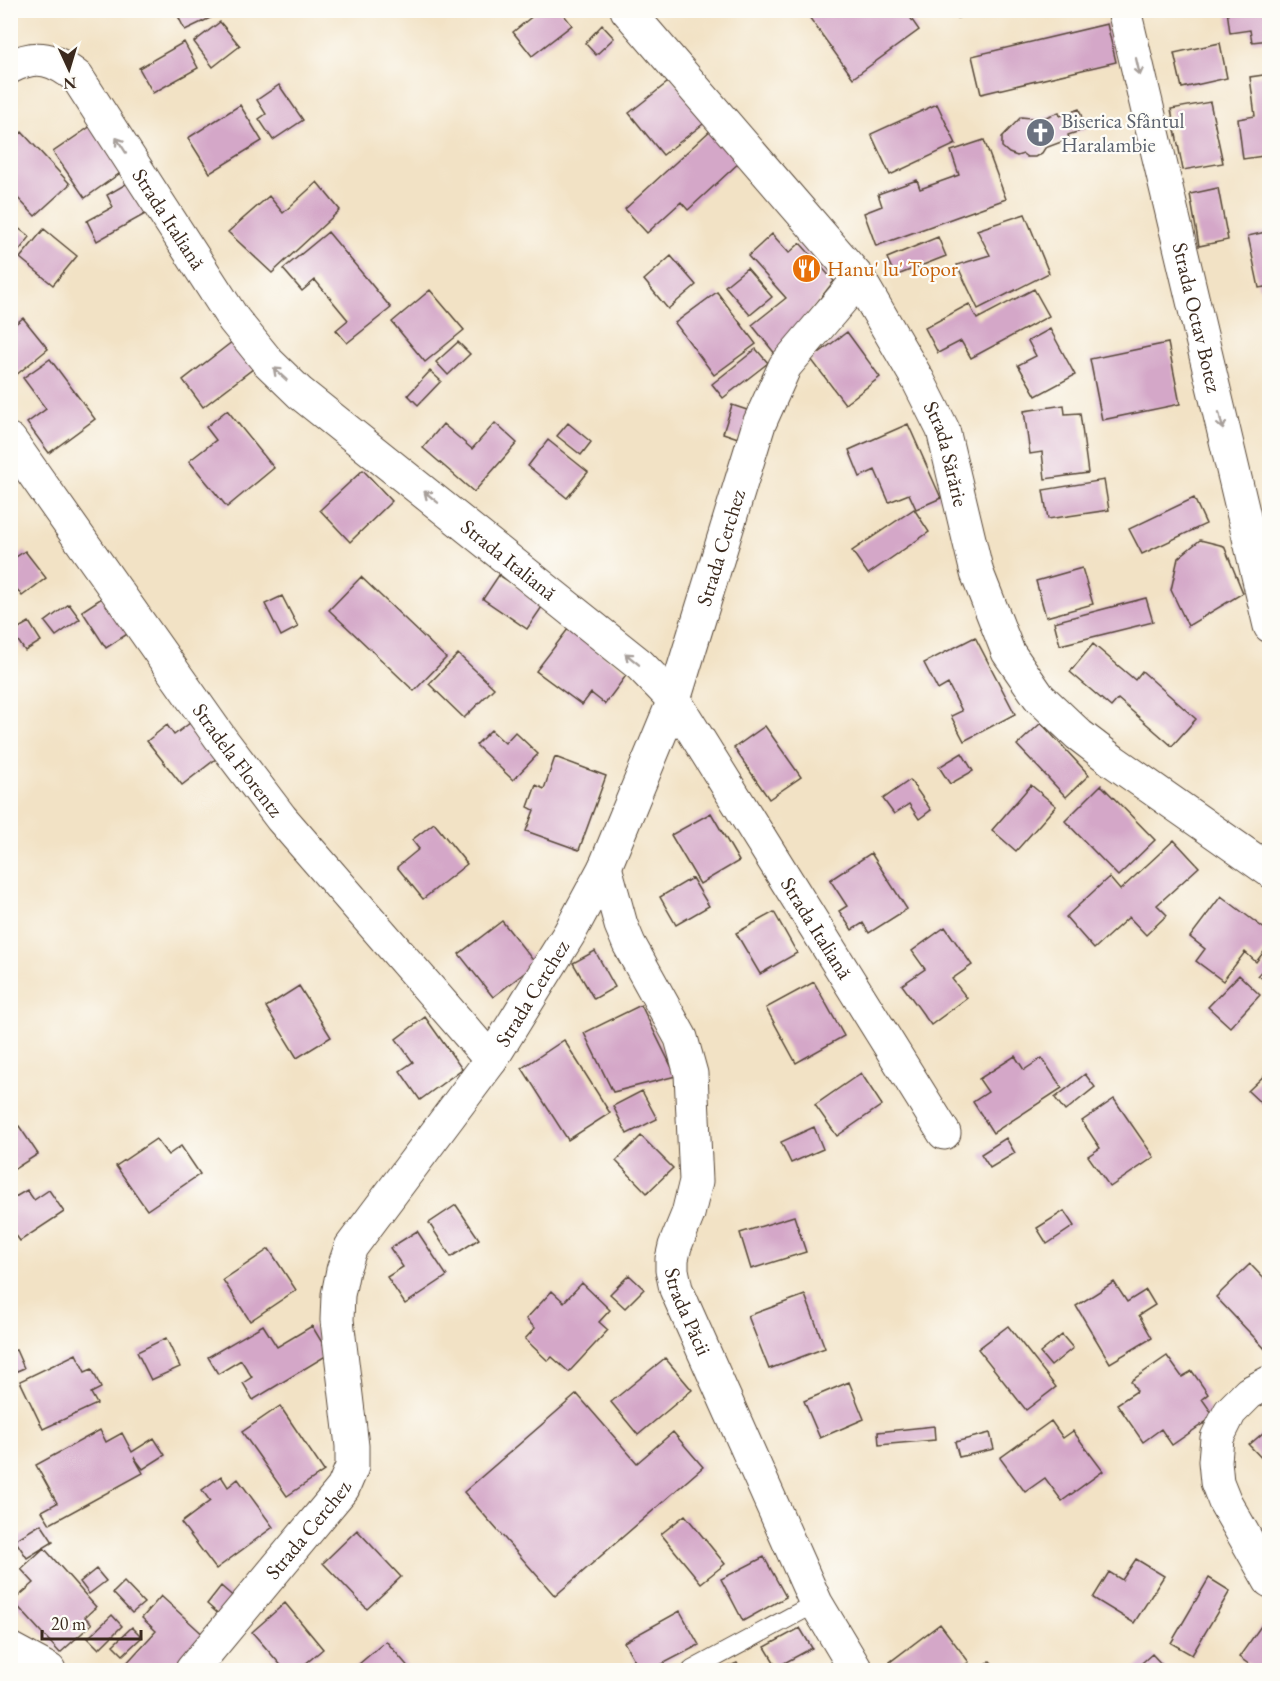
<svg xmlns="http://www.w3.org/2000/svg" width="1280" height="1681" viewBox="0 0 1280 1681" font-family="'EB Garamond',serif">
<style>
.building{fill:#d4a7c8}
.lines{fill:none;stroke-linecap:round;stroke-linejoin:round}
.lane-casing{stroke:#564637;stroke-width:20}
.street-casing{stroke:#564637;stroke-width:35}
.secondary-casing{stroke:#564637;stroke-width:35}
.lane{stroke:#fff;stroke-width:18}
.street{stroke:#fff;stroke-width:33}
.secondary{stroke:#fff;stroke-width:33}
.oneway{stroke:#a79f9a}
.labels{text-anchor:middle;stroke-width:4.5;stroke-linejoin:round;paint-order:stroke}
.worship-label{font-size:21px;fill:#5b616d;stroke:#fdfcf7;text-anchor:start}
.street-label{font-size:21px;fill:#3b2a1e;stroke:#fdfcf7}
.food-label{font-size:21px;fill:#c56008;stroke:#fdfcf7;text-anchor:start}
</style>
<rect width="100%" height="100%" fill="#fdfcf7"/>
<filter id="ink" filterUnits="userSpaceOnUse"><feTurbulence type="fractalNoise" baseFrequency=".0167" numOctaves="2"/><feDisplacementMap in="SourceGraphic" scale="12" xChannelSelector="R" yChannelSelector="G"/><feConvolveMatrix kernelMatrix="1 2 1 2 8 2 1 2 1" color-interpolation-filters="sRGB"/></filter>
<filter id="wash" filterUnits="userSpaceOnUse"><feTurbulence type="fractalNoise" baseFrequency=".008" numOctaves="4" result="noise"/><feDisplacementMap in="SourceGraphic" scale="24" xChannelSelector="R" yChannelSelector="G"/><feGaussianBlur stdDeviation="1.35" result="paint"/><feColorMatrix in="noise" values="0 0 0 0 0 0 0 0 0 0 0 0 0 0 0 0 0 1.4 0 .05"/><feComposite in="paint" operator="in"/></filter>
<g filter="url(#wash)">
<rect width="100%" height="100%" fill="#f2e2c5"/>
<g id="blocks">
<path class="building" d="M175,10H227L185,30Z
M540,10H560L572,25L532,56L513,32Z
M804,10H905L919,30L853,78Z
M955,10H989V12L957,18Z
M1227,10H1270V40L1252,42L1250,30L1230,33Z
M220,22L240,46L213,67L194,42Z
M1107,24L1116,62L981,94L972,56Z
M602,25L614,38L596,55L585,43Z
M184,42L198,68L153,93L139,68Z
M1220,43L1227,78L1182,88L1174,53Z
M1270,74V155L1243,159L1238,119L1255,116L1250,77Z
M672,79L707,121L663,155L629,113Z
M279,85L303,120L273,140L259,119L266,114L257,100Z
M1210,102L1223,163L1183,170L1171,109Z
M937,104L956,144L890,175L871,134Z
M240,105L262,141L210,173L188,138Z
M1079,109L1086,129L1068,135L1069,139L1045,148L1042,153L1035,157H1027L1023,154L1017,156L1009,153L1002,147V137L1021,117L1031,118L1038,120L1059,112L1060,116Z
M91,126L123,171L85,198L53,152Z
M713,128L742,160L688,210L681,202L647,233L625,209Z
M22,132L70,184L35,216L10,190V143Z
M984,140L1006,199L876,246L864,213L882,206L878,194L917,180L920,189L959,175L951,151Z
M138,177L156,208L97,241L87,221L113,207L107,195Z
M317,182L340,210L272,273L228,232L269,196L283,213Z
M1218,188L1228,240L1199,246L1190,194Z
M1025,214L1049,273L978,309L957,265L990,255L977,230Z
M10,222L30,237L10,262Z
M44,229L77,256L53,285L20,258Z
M1270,231V286L1259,288L1248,236Z
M328,232L391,308L347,343L336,330L348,320L315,280L302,291L283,269Z
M772,234L789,253L800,243L834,281L776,355L752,325L786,298L748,256Z
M938,237L946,256L895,276L887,258Z
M671,256L696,285L668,309L644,280Z
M747,268L772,297L750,315L725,286Z
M1034,289L1049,316L971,358L961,341L938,353L925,328L969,304L977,319Z
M430,290L464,330L425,362L392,322Z
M717,292L756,344L714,375L675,323Z
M23,318L48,349L10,380V328Z
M1050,329L1075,375L1036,396L1018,365L1036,356L1028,341Z
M847,332L880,377L845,404L811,359Z
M237,338L258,365L203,407L183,380Z
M458,342L470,354L448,375L436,362Z
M1168,343L1180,404L1102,420L1090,359Z
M756,349L768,363L723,398L712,384Z
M50,359L95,419L49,453L27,423L46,409L23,378Z
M430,371L441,381L418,405L408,395Z
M732,405L753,412L744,440L723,433Z
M1064,405L1065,414L1080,413L1088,473L1045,479L1042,452L1030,454L1024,411Z
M227,410L274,468L227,507L189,461L216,440L206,427Z
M495,423L517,443L474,492L423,448L443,424L472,449Z
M568,423L591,442L581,455L557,436Z
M908,424L941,498L916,509L909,494L889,502L875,470L860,477L849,450Z
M548,440L588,472L567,498L528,466Z
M363,470L392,501L350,542L320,510Z
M1104,480L1109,510L1048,519L1043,490Z
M1194,498L1206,524L1142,554L1129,529Z
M914,509L929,532L868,574L852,551Z
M1200,540L1224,546L1243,593L1188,626L1171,590L1178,558Z
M25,551L46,578L22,596L10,580V561Z
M1082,568L1093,604L1046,617L1036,581Z
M499,575L544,604L527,629L483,599Z
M361,577L446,658L414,691L329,610Z
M111,592L135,629L106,648L82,611Z
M282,596L298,627L281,636L265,604Z
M1146,598L1153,622L1060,645L1054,622Z
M69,604L80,619L56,636L45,622Z
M29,622L41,641L25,651L12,632Z
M568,629L628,673L605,704L591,693L582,705L536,671Z
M975,637L1015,714L964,741L951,716L962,711L948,684L938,690L924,663Z
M1093,644L1135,680L1142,671L1196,719L1172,746L1118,699L1111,707L1070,672Z
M458,654L494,688L464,718L429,684Z
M190,723L217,758L182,785L147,741L167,725L174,735Z
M1041,723L1089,775L1066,797L1017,745Z
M765,726L801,777L769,799L734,748Z
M491,730L505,743L515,732L538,754L513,780L476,745Z
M962,753L973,771L950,784L939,767Z
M555,757L606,776L579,850L526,831L534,810L528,807L536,785L544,789Z
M910,780L931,810L919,819L909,804L894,814L883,799Z
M1031,785L1056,806L1016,851L992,830Z
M1101,785L1155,840L1118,876L1065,821Z
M711,813L739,861L700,884L671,835Z
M434,823L467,864L423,899L397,867L419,849L412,840Z
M1174,840L1199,867L1157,905L1167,915L1146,935L1129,917L1094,949L1066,917L1109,877L1120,890Z
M871,853L907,909L869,933L863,923L852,930L839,911L847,906L830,880Z
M692,878L709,906L676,925L660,897Z
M1221,896L1270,933V944L1256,962L1245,952L1223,981L1196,961L1205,949L1190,937Z
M774,912L797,953L760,974L736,933Z
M502,921L536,964L493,997L459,954Z
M945,927L972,965L952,979L967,998L931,1025L902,985L925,969L912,951Z
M595,951L615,987L594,999L573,963Z
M1270,962V985L1258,975Z
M1239,975L1260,995L1230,1027L1208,1007Z
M814,982L844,1036L796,1063L766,1008Z
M299,986L331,1037L297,1058L266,1007Z
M641,1005L676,1076L613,1092L584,1033Z
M425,1017L462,1069L420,1100L400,1071L413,1062L396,1039Z
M564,1040L610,1113L568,1140L522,1068Z
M1015,1056L1024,1070L1042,1058L1062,1088L993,1133L973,1102L988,1092L979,1079Z
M1270,1070V1102L1265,1107L1248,1091Z
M861,1073L882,1105L837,1136L815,1105Z
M1085,1074L1095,1087L1065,1111L1055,1098Z
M642,1091L657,1119L627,1134L613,1106Z
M1114,1099L1154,1157L1110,1187L1088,1156L1100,1148L1082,1121Z
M19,1126L38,1154L10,1172V1132Z
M814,1127L823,1149L791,1163L781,1142Z
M641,1136L673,1168L647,1193L616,1161Z
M1006,1138L1015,1153L990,1168L981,1154Z
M156,1139L168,1155L181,1146L200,1174L147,1210L116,1166Z
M27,1190L34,1200L49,1190L64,1212L20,1241L15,1234L10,1236V1200Z
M456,1205L479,1239L451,1257L429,1223Z
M1064,1211L1074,1226L1047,1244L1037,1228Z
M794,1216L806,1252L751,1269L740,1233Z
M417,1231L447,1276L405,1304L387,1277L403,1267L390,1248Z
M269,1249L296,1290L250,1321L223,1280Z
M1250,1264L1270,1285V1354L1216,1297Z
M629,1275L644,1289L625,1308L610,1294Z
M1114,1282L1127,1302L1146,1290L1155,1305L1139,1315L1152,1338L1110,1363L1076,1306Z
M582,1283L610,1310L599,1322L608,1330L569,1372L552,1357L548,1361L525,1339L535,1328L526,1319L552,1291L564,1302Z
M805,1295L825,1348L769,1369L748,1316Z
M263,1325L277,1347L312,1326L329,1354L253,1400L243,1383L252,1377L241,1360L218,1374L208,1357Z
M1008,1326L1056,1387L1026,1410L978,1349Z
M1062,1335L1073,1348L1051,1366L1040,1353Z
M166,1338L180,1367L151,1380L137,1352Z
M16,1350L24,1368L10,1374V1352Z
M76,1354L85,1372L92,1369L101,1388L91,1393L97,1404L43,1429L20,1381Z
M1167,1356L1182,1377L1192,1371L1208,1394L1202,1399L1214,1416L1172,1445L1161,1429L1143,1442L1117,1404L1137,1391L1131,1381Z
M665,1358L692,1390L638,1435L611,1402Z
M849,1382L864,1419L820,1438L804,1401Z
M577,1394L637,1463L673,1432L703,1467L555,1596L464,1492Z
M280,1406L324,1471L287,1496L242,1432Z
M1051,1421L1063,1438L1073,1431L1103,1471L1062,1501L1045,1478L1025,1492L1000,1458Z
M934,1426L935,1440L879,1445L878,1432Z
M1270,1427V1467L1249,1445Z
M100,1430L106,1442L122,1433L132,1452L154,1438L165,1455L143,1469L134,1457L143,1473L50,1524L42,1511L57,1503L36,1465Z
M990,1433L994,1449L959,1457L955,1442Z
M221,1476L228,1487L238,1479L273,1527L216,1569L181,1523L210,1501L202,1490Z
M685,1515L725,1564L701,1583L661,1534Z
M41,1524L53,1542L27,1558L15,1540Z
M357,1530L401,1577L367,1609L323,1563Z
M44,1548L96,1607L85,1617L92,1624L60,1653L13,1601L34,1583L21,1569Z
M764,1557L786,1597L743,1621L721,1579Z
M1136,1559L1164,1576L1134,1623L1093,1598L1109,1572L1122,1580Z
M96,1569L106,1581L89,1594L80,1582Z
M1209,1578L1230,1591L1192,1655L1171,1643Z
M124,1582L144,1603L132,1613L113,1593Z
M221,1586L237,1600L222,1617L207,1604Z
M161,1596L208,1639L179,1670H128L123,1667L156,1631L142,1618Z
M285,1603L323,1649L298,1670H285L252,1632Z
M680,1611L699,1645L651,1670H640L624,1642Z
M112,1615L122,1626L99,1649L88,1638Z
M940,1624L969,1662L957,1670H896L890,1662Z
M1261,1626L1270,1632V1670H1257L1239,1657Z
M132,1627L142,1637L123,1655L113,1645Z
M800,1628L812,1648L777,1667L765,1647Z
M386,1641L411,1670H352Z
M1152,1654L1167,1670H1134Z
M990,1661L998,1670H978Z
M737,1663L741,1670H721Z"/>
</g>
</g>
<g filter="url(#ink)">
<use href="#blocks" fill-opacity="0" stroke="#564637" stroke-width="1.5"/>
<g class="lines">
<defs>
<path id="lane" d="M692,1670L816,1603"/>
<g id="street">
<path id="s1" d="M1124,10L1270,626"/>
<path id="s2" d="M10,67C38,53 54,59 77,77L234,320L268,362L300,393L640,665L674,700L944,1133"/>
<path id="s3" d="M10,440L221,739L281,818L491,1060"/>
<path id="s4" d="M605,867L621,925L629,944L681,1038L691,1074L696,1181L688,1214L675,1246L672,1259V1270L676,1289L816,1603L856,1670"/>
<path d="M1270,1382L1249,1393L1230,1412L1217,1438L1215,1461L1217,1482L1225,1502L1270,1581"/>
<path d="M10,1649L49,1670"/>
<path id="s5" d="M192,1670L343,1488L352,1467V1446L337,1320L338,1295L343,1270L351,1247L491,1060L569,934L605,867L674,700L759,424L785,366L859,279"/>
</g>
<g id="secondary">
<path id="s6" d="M627,10L859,279L918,380L943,430L977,573L1008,652L1039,697L1079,735L1113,761L1270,871"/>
</g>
</defs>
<use href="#lane" class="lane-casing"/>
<use href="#street" class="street-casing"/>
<use href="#secondary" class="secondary-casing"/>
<use href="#lane" class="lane"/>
<use href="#street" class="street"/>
<use href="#secondary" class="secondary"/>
</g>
<defs><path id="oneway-shaft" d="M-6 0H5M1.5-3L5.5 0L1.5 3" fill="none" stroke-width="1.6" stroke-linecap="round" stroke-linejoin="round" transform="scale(1.5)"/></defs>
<g class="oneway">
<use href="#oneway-shaft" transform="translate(1138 67) rotate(77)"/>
<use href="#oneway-shaft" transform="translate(121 145) rotate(-123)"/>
<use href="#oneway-shaft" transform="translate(280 374) rotate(-137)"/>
<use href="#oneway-shaft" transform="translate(1221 421) rotate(77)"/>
<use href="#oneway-shaft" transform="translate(431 497) rotate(-141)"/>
<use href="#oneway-shaft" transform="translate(632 659) rotate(-141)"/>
</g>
</g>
<defs>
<symbol id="church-disc" viewBox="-11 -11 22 22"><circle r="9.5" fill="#6b7280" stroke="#fdfcf7"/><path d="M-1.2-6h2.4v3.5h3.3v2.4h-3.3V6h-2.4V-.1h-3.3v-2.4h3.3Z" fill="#fff"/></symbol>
<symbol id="restaurant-disc" viewBox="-11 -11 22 22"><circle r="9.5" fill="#e8710a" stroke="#fdfcf7"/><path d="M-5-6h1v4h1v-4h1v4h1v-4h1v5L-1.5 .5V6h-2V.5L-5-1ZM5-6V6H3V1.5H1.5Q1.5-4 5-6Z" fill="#fff"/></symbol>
</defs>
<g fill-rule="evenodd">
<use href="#church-disc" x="1024" y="116" width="33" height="33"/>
<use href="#restaurant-disc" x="790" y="252" width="33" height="33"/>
</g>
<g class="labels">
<g class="worship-label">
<text x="1061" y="128">Biserica Sfântul<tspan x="1061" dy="24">Haralambie</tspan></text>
</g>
<g class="street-label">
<text dy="7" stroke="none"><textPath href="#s2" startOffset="242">Strada Italiană</textPath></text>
<text dy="7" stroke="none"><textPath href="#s1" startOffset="316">Strada Octav Botez</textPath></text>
<text dy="7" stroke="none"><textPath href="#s6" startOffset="552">Strada Sărărie</textPath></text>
<text dy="7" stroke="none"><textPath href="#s5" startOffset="1280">Strada Cerchez</textPath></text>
<text dy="7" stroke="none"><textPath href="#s2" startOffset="728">Strada Italiană</textPath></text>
<text dy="7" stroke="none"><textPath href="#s3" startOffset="393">Stradela Florentz</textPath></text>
<text dy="7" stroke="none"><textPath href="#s2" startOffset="1214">Strada Italiană</textPath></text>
<text dy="7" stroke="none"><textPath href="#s5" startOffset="794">Strada Cerchez</textPath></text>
<text dy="7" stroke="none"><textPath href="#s4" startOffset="470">Strada Păcii</textPath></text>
<text dy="7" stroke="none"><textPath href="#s5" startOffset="182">Strada Cerchez</textPath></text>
</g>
<g class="food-label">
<text x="827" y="276">Hanu' lu' Topor</text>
</g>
</g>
<rect width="1280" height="1681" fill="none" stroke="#fdfcf7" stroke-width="36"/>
<g transform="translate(69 69) rotate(176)" stroke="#fdfcf7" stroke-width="4.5" paint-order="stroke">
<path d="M0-4.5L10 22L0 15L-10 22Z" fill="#3b2a1e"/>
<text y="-9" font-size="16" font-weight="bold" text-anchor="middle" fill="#3b2a1e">N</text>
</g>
<path d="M42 1630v9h99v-9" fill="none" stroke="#3b2a1e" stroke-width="3"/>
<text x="51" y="1630" font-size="18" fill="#3b2a1e" stroke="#fdfcf7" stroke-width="4.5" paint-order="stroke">20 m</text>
</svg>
